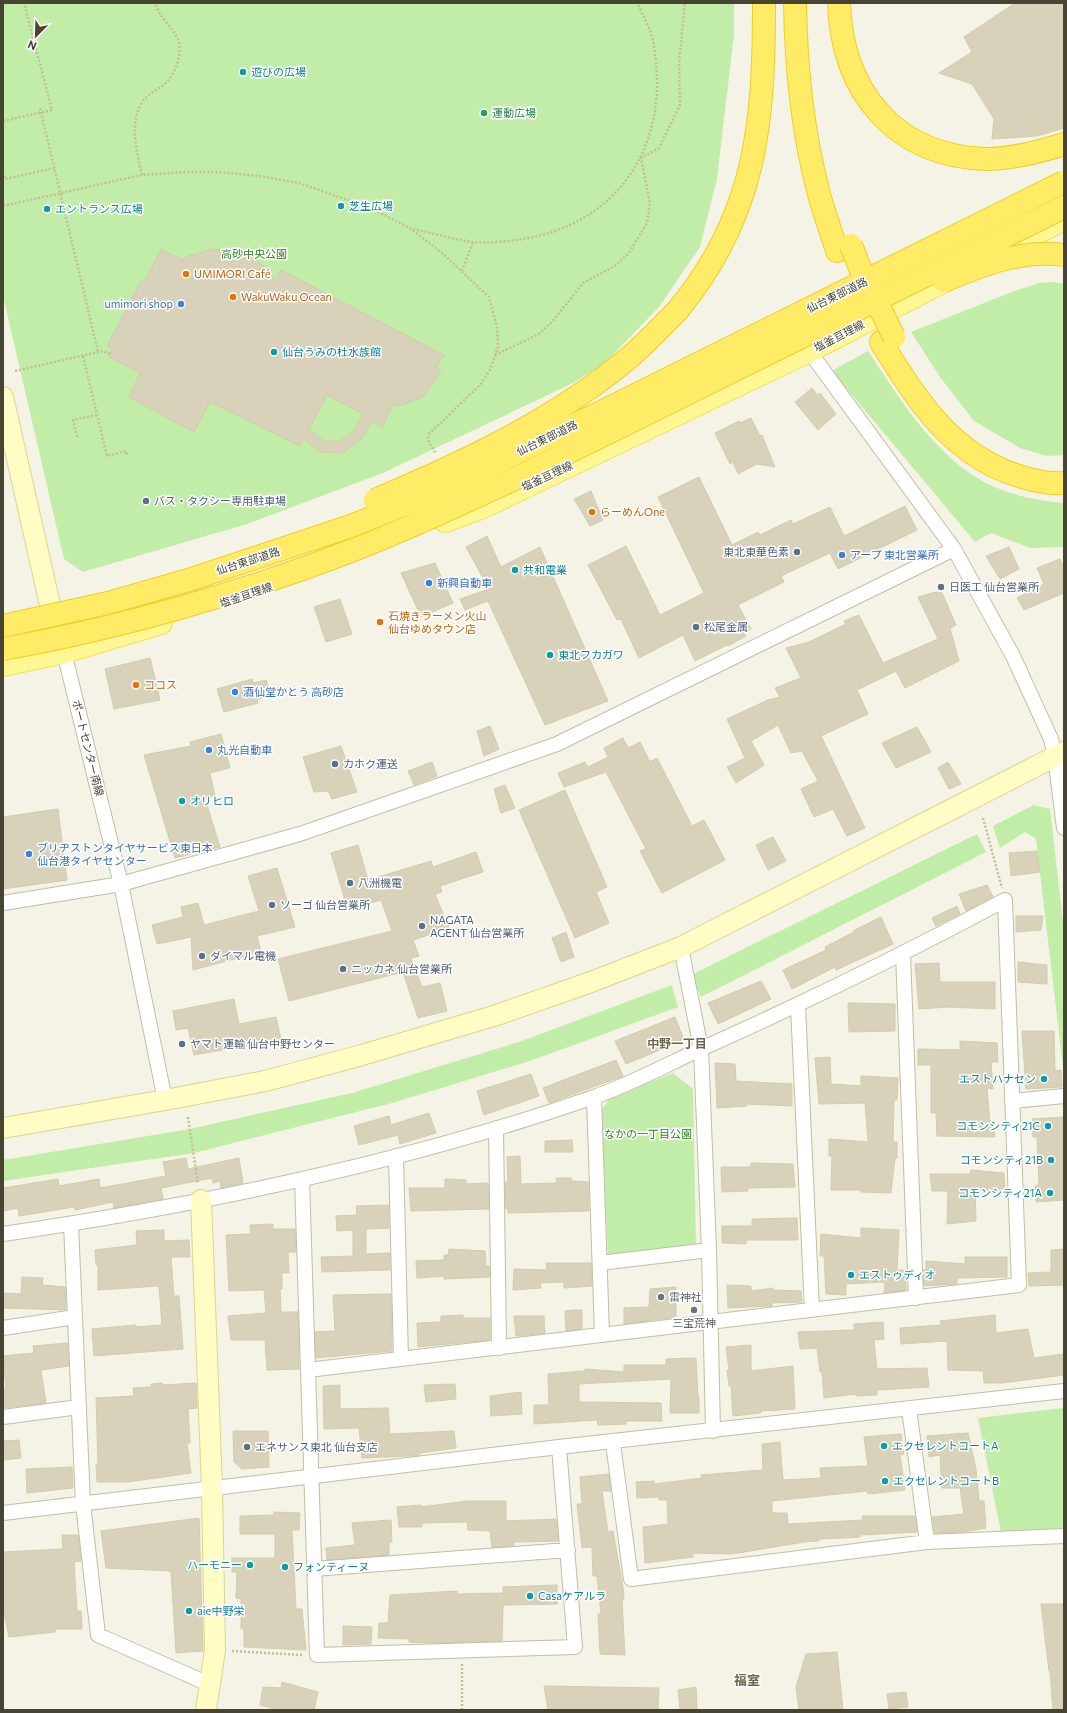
<svg xmlns="http://www.w3.org/2000/svg" width="1067" height="1713" viewBox="0 0 1067 1713" font-family="Commissioner,'Noto Sans JP',sans-serif">
<style>
.green{fill:#c1eda9}
.building{fill:#d7d2b9;stroke:#d3ccac;fill-rule:evenodd}
.lines{fill:none;stroke-linecap:round;stroke-linejoin:round}
.street-casing{stroke:#c1bda7;stroke-width:16}
.secondary-casing{stroke:#d9d590;stroke-width:22}
.primary-casing{stroke:#f1e257;stroke-width:24}
.highway-casing{stroke:#eece25;stroke-width:24}
.path{stroke:#c4be96;stroke-width:2.5;stroke-dasharray:2 2;stroke-linecap:butt}
.street{stroke:#fff;stroke-width:14}
.secondary{stroke:#fffdc5;stroke-width:20}
.primary{stroke:#fff794;stroke-width:22}
.highway{stroke:#ffec66;stroke-width:22}
.highway-bridge-casing{stroke:#eece25;stroke-width:24;stroke-linecap:butt}
.highway-bridge{stroke:#ffec66;stroke-width:22}
.culture-dot{fill:#0f9aa8;stroke:#fff;stroke-width:1.5}
.leisure-dot{fill:#2e9e5b;stroke:#fff;stroke-width:1.5}
.food-dot{fill:#e8710a;stroke:#fff;stroke-width:1.5}
.shop-dot{fill:#3f7fe0;stroke:#fff;stroke-width:1.5}
.service-dot{fill:#5c6f8a;stroke:#fff;stroke-width:1.5}
.worship-dot{fill:#6b7280;stroke:#fff;stroke-width:1.5}
.labels{text-anchor:middle;stroke-width:3;stroke-linejoin:round;paint-order:stroke}
.culture-label{font-size:11px;fill:#0d838f;stroke:#fff;text-anchor:start}
.leisure-label{font-size:11px;fill:#27864d;stroke:#fff;text-anchor:start}
.park-label{font-size:11px;fill:#318021;stroke:#fff}
.food-label{font-size:11px;fill:#c56008;stroke:#fff;text-anchor:start}
.street-label{font-size:11px;fill:#484434;stroke:#fff}
.shop-label{font-size:11px;fill:#366cbe;stroke:#fff;text-anchor:start}
.service-label{font-size:11px;fill:#4e5e75;stroke:#fff;text-anchor:start}
.worship-label{font-size:11px;fill:#5b616d;stroke:#fff;text-anchor:start}
.neighbourhood-label{font-size:12px;font-weight:bold;fill:#6c654a;stroke:#fff}
.quarter-label{font-size:13px;font-weight:bold;fill:#6c654a;stroke:#fff}
</style>
<rect width="100%" height="100%" fill="#f4f3e5"/>
<path class="green" d="M3,3H734V34L717,179L700,247L659,307L603,365L571,384L383,473L247,524L83,572L64,559L3,296Z
M1055,282L1064,284V455L1047,456L1020,448L974,421L940,377L911,332L1017,290L1039,283Z
M868,351C898,396 929,448 977,478C1002,493 1035,501 1064,503V547L1030,548L991,533L975,542L832,371Z
M1034,805L1050,809L1064,931V1076L1036,839L1025,832L1000,848L993,826Z
M977,834L986,852L701,997L691,975Z
M672,985L678,1007L530,1061L392,1103L194,1153L3,1181V1160L190,1129L352,1093L522,1041Z
M673,1073L693,1089L696,1248L608,1256L601,1111L609,1099Z
M1064,1408V1528L1001,1532L978,1418Z"/>
<path class="building" d="M1015,3H1064V128L1037,136L992,139L994,119L972,84L939,73L972,52L964,37Z
M161,249L183,260L185,257L213,249L236,251L252,257L265,267L276,281L281,270L444,355L436,368L441,371L423,397L402,405L392,406L382,428L372,421L362,439L343,453L320,452L304,439L300,446L210,402L194,432L129,397L140,373L109,357L112,349L107,346L141,281L144,282ZM327,395L363,414L353,432L340,441H324L309,429Z
M812,388L817,395L820,393L836,414L818,430L795,402Z
M751,418L760,436L762,435L775,467L757,464L738,474L733,462L730,464L715,433L739,421L740,423Z
M699,477L732,545L758,532L760,535L791,520L793,524L830,507L844,536L905,506L917,530L838,569L830,553L781,576L784,582L738,605L751,629L744,633L746,636L728,646L727,645L695,661L683,635L639,658L621,619L617,620L588,565L626,546L660,615L704,593L658,497Z
M591,491L603,520L590,526L574,499Z
M487,536L501,567L540,547L608,701L545,725L488,601L465,610L460,599L489,589L466,547Z
M1009,547L1019,569L1000,579L986,556Z
M1060,559L1064,568V593L1024,610L1017,598L1044,584L1037,568Z
M435,563L453,603L421,617L401,573Z
M936,592L942,593L956,625L950,628L959,661L905,688L896,671L857,690L868,714L821,736L865,828L847,836L833,809L814,817L801,789L818,781L802,751L791,753L778,725L751,741L764,765L736,783L727,767L745,758L727,719L768,700L780,697L775,688L801,678L786,648L809,642L846,624L844,621L859,615L883,663L938,639L918,597Z
M340,599L352,634L326,642L314,607Z
M150,658L160,700L114,709L105,669Z
M252,679L253,683L266,680L271,694L257,700L258,703L224,712L217,689Z
M490,726L499,749L484,756L477,731Z
M917,727L931,752L896,768L882,743Z
M221,734L230,768L210,773L215,795L205,799L220,847L175,858L144,755L191,746L190,742Z
M623,738L628,748L640,742L650,762L657,758L692,826L704,820L725,860L662,893L640,851L646,849L606,772L564,787L558,773L585,762L588,767L608,757L604,748Z
M341,746L357,792L332,799L328,791L314,792L303,757Z
M432,762L437,776L414,785L408,771Z
M948,762L961,784L949,789L938,768Z
M505,785L515,808L501,813L494,789Z
M565,790L607,887L596,892L609,923L575,938L519,810Z
M58,809L67,880L3,889V817Z
M773,837L786,861L768,870L756,845Z
M358,845L368,880L431,861L433,867L476,852L483,872L440,886L442,892L435,894L449,928L413,940L419,956L411,958L422,987L440,983L447,1011L418,1018L403,972L289,1001L278,959L392,931L381,900L348,910L331,853Z
M1037,851L1040,872L1011,876L1009,853Z
M277,868L295,927L257,936L261,952L193,970L191,937L157,944L152,925L183,917L181,907L198,903L204,925L259,911L248,876Z
M987,885L993,897L966,911L959,894Z
M957,906L960,914L936,926L932,918Z
M1016,916H1043L1041,930L1016,932Z
M881,917L893,944L836,970L835,967L792,989L783,970L826,950L825,947L854,932L853,931Z
M566,932L574,957L561,962L552,938Z
M1018,962L1047,965V984L1018,982Z
M939,963L940,982H995V1009L949,1007L919,1009L915,964Z
M761,981L771,999L718,1024L708,1003Z
M234,999L239,1024L276,1017L281,1040L194,1055L188,1028L176,1030L173,1011Z
M848,1003L895,1004V1031L849,1032Z
M675,1017L684,1040L626,1064L615,1041Z
M1022,1031H1054L1055,1071L1061,1070L1062,1087L1026,1089Z
M960,1041L997,1043L998,1062H991L993,1089L987,1088L990,1123H993L995,1137L937,1136L936,1113H931V1065H918V1049L960,1050Z
M830,1057L831,1084L861,1086V1076L898,1078L897,1100H894L893,1142H897V1158H895L891,1193L861,1192V1190H831L832,1156H829V1139L868,1142L865,1103L819,1104L815,1058Z
M616,1060L623,1076L549,1103L543,1088Z
M715,1063L735,1064L736,1081L792,1084V1106L747,1104V1106L717,1108Z
M531,1074L539,1096L484,1115L477,1091Z
M429,1113L436,1133L400,1144L398,1135L359,1145L354,1126L389,1116L391,1125Z
M1064,1117V1200L1036,1202L1035,1186L1039,1185L1037,1137H1033L1032,1119Z
M572,1140L573,1152H545V1141Z
M520,1156L521,1184L557,1183L556,1178H571L572,1181L588,1182L589,1211L508,1213V1209H506L505,1182H508L507,1157Z
M186,1158L188,1169L239,1158L243,1183L221,1188L220,1181L213,1183L212,1178L161,1188L163,1199L114,1208L113,1202L75,1210L74,1207L19,1216L18,1208L3,1211V1188L58,1179L59,1186L99,1179L100,1188L166,1176L163,1162Z
M751,1163L793,1164L795,1187L748,1188V1191L722,1192L721,1167H751Z
M971,1170L1004,1173L1005,1191L975,1190L976,1221L947,1224L948,1191H932L930,1174H970Z
M445,1179L466,1180V1184L488,1183L489,1209L411,1211L409,1188H445Z
M389,1205V1228L366,1229V1254L390,1253V1270L322,1272L321,1257L353,1256V1230L337,1231L336,1216L357,1215L356,1206Z
M797,1218L798,1240H746V1244L722,1243V1226H752V1219Z
M273,1224V1229H295L296,1252H288L289,1273H282V1289H280L281,1312H298L299,1369L267,1370L265,1340H231L228,1316L266,1313L264,1290L229,1291L226,1235L251,1234L250,1225Z
M861,1228L899,1230L897,1270H906V1290L884,1293L885,1282L846,1284V1295L826,1294L824,1256H820L821,1234L861,1238Z
M164,1230V1241L189,1240L190,1257H171L174,1296H179L183,1349L94,1356L92,1329L136,1325V1327L162,1325L159,1286L98,1290V1265H96L95,1250L137,1245L136,1231Z
M449,1249L485,1251L486,1266H489L490,1277L444,1279V1276L417,1278L416,1261L444,1260V1255H448Z
M1064,1249V1285L1029,1286L1028,1273L1051,1272V1250Z
M965,1257H1007V1277L957,1278V1284L924,1286L923,1270H926V1261L965,1264Z
M546,1263H591L592,1286L564,1288V1282L540,1283L541,1288L513,1290L514,1269L547,1270Z
M22,1277L43,1278L42,1285L65,1287L66,1310L3,1308V1293L21,1294Z
M727,1285L751,1286V1291L773,1288V1290L801,1291L802,1302L772,1303V1306H769L728,1308Z
M676,1287V1317L624,1324V1308L649,1307L650,1289Z
M391,1294L392,1351L316,1358L315,1332L335,1331L333,1295Z
M574,1310H582V1329L566,1331L565,1311Z
M463,1315V1318H490V1340L418,1347L417,1323L441,1322V1316Z
M995,1315L996,1333L1028,1329L1034,1358L1064,1354V1375L1002,1383H984L983,1371L948,1370L947,1341L901,1344L900,1328L941,1325L940,1321Z
M514,1316H544L545,1333L516,1336Z
M883,1322L884,1339L874,1340L877,1369L927,1368L929,1387L877,1390V1395L856,1396V1394L824,1398L822,1372H820L817,1348L800,1349L798,1332L854,1330V1324Z
M67,1343L69,1366L41,1370L46,1403L3,1408V1388H6L3,1356L34,1353L33,1346Z
M751,1345V1371L793,1366L795,1409L761,1411V1413L733,1416L731,1385L729,1386L727,1370H729L726,1347Z
M696,1358L698,1397H699V1413H670L671,1379L579,1384V1402L661,1403L662,1421H626V1424L598,1425L597,1420L534,1424V1405H549L548,1374L585,1371V1369L624,1372V1365H666V1359Z
M162,1383L163,1385L196,1383L197,1408L188,1409L190,1443H187L191,1473L128,1482H97L96,1465H98L96,1398L134,1396L133,1388L151,1387V1384Z
M455,1384L456,1399L426,1402L424,1385Z
M340,1385V1409L388,1408L390,1434L454,1431L456,1448L420,1453V1455L408,1456L362,1458L359,1428L324,1429L323,1386Z
M521,1392L522,1414L491,1416L490,1396Z
M233,1431H268L269,1467L242,1469L234,1462Z
M968,1433L976,1469L979,1501H984L986,1528L963,1532L935,1533L932,1517L964,1514L960,1488H942L940,1455L929,1457L927,1436Z
M901,1434L904,1454L900,1455L905,1490L868,1494L867,1491L772,1501V1513H787L788,1524L863,1520L862,1516H915L917,1532L860,1535V1537L845,1538L819,1539V1541L804,1542L732,1554L693,1553V1557L645,1563L643,1527L668,1524L667,1500H659V1497L637,1498L636,1482L654,1481V1484L702,1478L701,1475L763,1470L762,1444L780,1442L783,1480L821,1478L820,1468L868,1466L864,1437Z
M19,1440L21,1458L4,1460L3,1441Z
M72,1467L73,1488L27,1493L26,1469Z
M609,1474L611,1491H602L608,1532L613,1531L623,1587L624,1599L622,1600L625,1655L600,1654L598,1614H601L597,1576H593L592,1547L582,1548L577,1504H582L580,1477Z
M467,1501H506V1521L556,1519L558,1541L514,1542V1546L492,1547L490,1531L468,1530L467,1522L422,1523V1527H399L397,1507L421,1505V1507Z
M274,1512L300,1513L299,1530H292L296,1609H302L306,1650L244,1647V1629H241V1599L236,1598L237,1572H232V1558H275V1534H240V1516L274,1515Z
M199,1518L203,1651L176,1653L171,1571L106,1568L101,1531Z
M391,1520L392,1542H389V1555L327,1560L326,1548L355,1545L352,1523Z
M62,1535H78L81,1561L74,1562L77,1611H81L82,1629H55V1632L9,1637L3,1608V1552L63,1549Z
M557,1585V1604L503,1605L502,1641L432,1643L409,1642V1639L378,1638L379,1623H388L390,1595L457,1591V1594L503,1593V1587Z
M1041,1604H1064V1710H1053L1050,1671H1049Z
M343,1626L372,1627L371,1644L343,1645Z
M837,1652L843,1710H799L796,1687L806,1654Z
M282,1682L318,1692L314,1710H279L260,1705L263,1687L281,1688Z
M544,1686L659,1688L658,1710H548Z
M696,1687L697,1710H680L678,1690Z
M906,1692L908,1707L889,1709L887,1694Z"/>
<g class="lines">
<defs>
<path id="street" d="M809,351L954,549L1013,656L1051,739L1055,756L1064,828
M64,652L121,884L165,1100
M3,903L121,884L300,834L557,744L954,549
M681,947L701,1049L709,1250L713,1431
M903,954L916,1298
M798,1006L812,1310
M594,1097L602,1335
M1012,1101L1064,1096
M496,1128L499,1348
M396,1156L401,1359
M302,1179L317,1655L575,1647L559,1447
M71,1224L83,1504L98,1635L211,1685
M3,1234C201,1205 401,1164 591,1098C629,1085 666,1065 703,1048C806,1002 906,953 1005,900L1019,1285L308,1370
M600,1263L709,1250
M3,1328L75,1317
M3,1417L79,1407
M613,1443L631,1579L927,1542L909,1409
M3,1513L559,1447L1064,1391
M927,1542L1064,1536
M314,1569L568,1550"/>
<path id="secondary" d="M3,397L51,609L57,629
M3,1128L165,1100L265,1081L362,1055L497,1015L591,982L681,947L1064,752
M201,1200L212,1489L215,1650L206,1710"/>
<path id="primary" d="M445,521L483,507L809,351L1064,219
M3,665L64,652L161,623"/>
<path id="highway" d="M795,3C796,66 802,129 818,190C823,211 831,231 837,251
M839,3C842,92 895,156 986,159C1012,159 1039,152 1064,144
M678,310C757,214 764,122 764,3
M881,342C917,400 952,457 1022,477C1035,481 1050,484 1064,483"/>
</defs>
<use href="#street" class="street-casing"/>
<use href="#secondary" class="secondary-casing"/>
<use href="#primary" class="primary-casing"/>
<use href="#highway" class="highway-casing"/>
<path class="path" d="M40,108L98,352
M3,121L52,110L24,3
M3,172L5,179L54,168
M142,175C137,154 130,126 140,106C145,95 156,91 165,84C175,75 182,55 179,42C175,29 160,19 155,3
M3,206L141,175L186,172H217L260,176L299,183L370,208L410,228L443,254L489,297L497,327L498,347L490,370L481,384L429,434L428,440L436,454
M413,229C432,233 452,239 472,242C488,244 522,240 538,236C614,218 659,155 657,78C656,62 655,43 649,28C645,19 641,11 637,3
M462,271L473,242
M495,355L539,334L552,322L583,283L615,266L629,253L647,223L650,203L641,158L659,148L680,105L679,63L685,3
M83,356L107,456L126,451L127,455
M15,371L103,351L110,354
M77,437L73,420L96,415
M983,818L1002,888
M188,1117L198,1184
M232,1651L302,1655
M462,1710V1664"/>
<use href="#street" class="street"/>
<use href="#secondary" class="secondary"/>
<use href="#primary" class="primary"/>
<use href="#highway" class="highway"/>
<defs>
<path id="highway-bridge" d="M851,245L860,268L894,337
M944,281C981,265 1023,249 1064,255
M375,500C465,462 555,420 630,357C647,342 662,326 678,310
M3,626L108,603L192,579L351,526L436,492L593,416L1064,182
M3,649C121,628 249,591 361,547C417,525 472,499 527,473L1064,207"/>
</defs>
<use href="#highway-bridge" class="highway-bridge-casing"/>
<use href="#highway-bridge" class="highway-bridge"/>
</g>
<g class="culture-dot">
<circle cx="243" cy="72" r="4"/>
<circle cx="341" cy="206" r="4"/>
<circle cx="47" cy="209" r="4"/>
<circle cx="274" cy="352" r="4"/>
<circle cx="515" cy="570" r="4"/>
<circle cx="550" cy="655" r="4"/>
<circle cx="182" cy="801" r="4"/>
<circle cx="1044" cy="1079" r="4"/>
<circle cx="1048" cy="1126" r="4"/>
<circle cx="1051" cy="1160" r="4"/>
<circle cx="1050" cy="1193" r="4"/>
<circle cx="851" cy="1275" r="4"/>
<circle cx="884" cy="1446" r="4"/>
<circle cx="885" cy="1481" r="4"/>
<circle cx="250" cy="1565" r="4"/>
<circle cx="285" cy="1567" r="4"/>
<circle cx="530" cy="1596" r="4"/>
<circle cx="189" cy="1611" r="4"/>
</g>
<circle class="leisure-dot" cx="484" cy="113" r="4"/>
<g class="food-dot">
<circle cx="186" cy="274" r="4"/>
<circle cx="233" cy="297" r="4"/>
<circle cx="592" cy="512" r="4"/>
<circle cx="380" cy="622" r="4"/>
<circle cx="136" cy="685" r="4"/>
</g>
<g class="shop-dot">
<circle cx="181" cy="304" r="4"/>
<circle cx="842" cy="555" r="4"/>
<circle cx="429" cy="583" r="4"/>
<circle cx="235" cy="692" r="4"/>
<circle cx="209" cy="750" r="4"/>
<circle cx="29" cy="854" r="4"/>
</g>
<g class="service-dot">
<circle cx="146" cy="501" r="4"/>
<circle cx="797" cy="552" r="4"/>
<circle cx="941" cy="587" r="4"/>
<circle cx="696" cy="627" r="4"/>
<circle cx="335" cy="764" r="4"/>
<circle cx="350" cy="883" r="4"/>
<circle cx="272" cy="905" r="4"/>
<circle cx="422" cy="926" r="4"/>
<circle cx="202" cy="956" r="4"/>
<circle cx="343" cy="969" r="4"/>
<circle cx="182" cy="1044" r="4"/>
<circle cx="247" cy="1447" r="4"/>
</g>
<g class="worship-dot">
<circle cx="661" cy="1297" r="4"/>
<circle cx="694" cy="1310" r="4"/>
</g>
<g class="labels">
<g class="culture-label">
<text x="251" y="76">遊びの広場</text>
<text x="349" y="210">芝生広場</text>
<text x="55" y="213">エントランス広場</text>
<text x="282" y="356">仙台うみの杜水族館</text>
<text x="523" y="574">共和電業</text>
<text x="558" y="659">東北フカガワ</text>
<text x="190" y="805">オリヒロ</text>
<text x="1036" y="1083" text-anchor="end">エストハナセン</text>
<text x="1040" y="1130" text-anchor="end">コモンシティ21C</text>
<text x="1043" y="1164" text-anchor="end">コモンシティ21B</text>
<text x="1042" y="1197" text-anchor="end">コモンシティ21A</text>
<text x="859" y="1279">エストゥディオ</text>
<text x="892" y="1450">エクセレントコートA</text>
<text x="893" y="1485">エクセレントコートB</text>
<text x="242" y="1569" text-anchor="end">ハーモニー</text>
<text x="293" y="1571">フォンティーヌ</text>
<text x="538" y="1600">Casaケアルラ</text>
<text x="197" y="1615">aie中野栄</text>
</g>
<g class="leisure-label">
<text x="492" y="117">運動広場</text>
</g>
<g class="park-label">
<text x="254" y="258">高砂中央公園</text>
<text x="648" y="1138">なかの一丁目公園</text>
</g>
<g class="food-label">
<text x="194" y="278">UMIMORI Café</text>
<text x="241" y="301">WakuWaku Ocean</text>
<text x="600" y="516">らーめんOne</text>
<text x="388" y="620">石焼きラーメン火山<tspan x="388" dy="13">仙台ゆめタウン店</tspan></text>
<text x="144" y="689">ココス</text>
</g>
<g class="street-label">
<text transform="translate(837 295) rotate(-26)" y="4">仙台東部道路</text>
<text transform="translate(839 336) rotate(-27)" y="4">塩釜亘理線</text>
<text transform="translate(547 438) rotate(-26)" y="4">仙台東部道路</text>
<text transform="translate(547 476) rotate(-25)" y="4">塩釜亘理線</text>
<text transform="translate(248 561) rotate(-18)" y="4">仙台東部道路</text>
<text transform="translate(246 595) rotate(-19)" y="4">塩釜亘理線</text>
<text transform="translate(88 748) rotate(76)" y="4">ポートセンター南線</text>
</g>
<g class="shop-label">
<text x="173" y="308" text-anchor="end">umimori shop</text>
<text x="850" y="559">アープ 東北営業所</text>
<text x="437" y="587">新興自動車</text>
<text x="243" y="696">酒仙堂かとう 高砂店</text>
<text x="217" y="754">丸光自動車</text>
<text x="37" y="852">ブリヂストンタイヤサービス東日本<tspan x="37" dy="13">仙台港タイヤセンター</tspan></text>
</g>
<g class="service-label">
<text x="154" y="505">バス・タクシー専用駐車場</text>
<text x="789" y="556" text-anchor="end">東北東華色素</text>
<text x="949" y="591">日医工 仙台営業所</text>
<text x="704" y="631">松尾金属</text>
<text x="343" y="768">カホク運送</text>
<text x="358" y="887">八洲機電</text>
<text x="280" y="909">ソーゴ 仙台営業所</text>
<text x="430" y="924">NAGATA<tspan x="430" dy="13">AGENT 仙台営業所</tspan></text>
<text x="210" y="960">ダイマル電機</text>
<text x="351" y="973">ニッカネ 仙台営業所</text>
<text x="190" y="1048">ヤマト運輸 仙台中野センター</text>
<text x="255" y="1451">エネサンス東北 仙台支店</text>
</g>
<g class="worship-label">
<text x="669" y="1301">雷神社</text>
<text x="694" y="1327" text-anchor="middle">三宝荒神</text>
</g>
<g class="neighbourhood-label">
<text x="677" y="1048">中野一丁目</text>
</g>
<g class="quarter-label">
<text x="747" y="1685">福室</text>
</g>
</g>
<rect width="1067" height="1713" fill="none" stroke="#484434" stroke-width="8"/>
<g transform="translate(36 36) rotate(203)" stroke="#ffffff" stroke-width="3" paint-order="stroke">
<path d="M0-3L7 15L0 10L-7 15Z" fill="#484434"/>
<text y="-6" font-size="11" font-weight="bold" text-anchor="middle" fill="#484434">N</text>
</g>
</svg>
